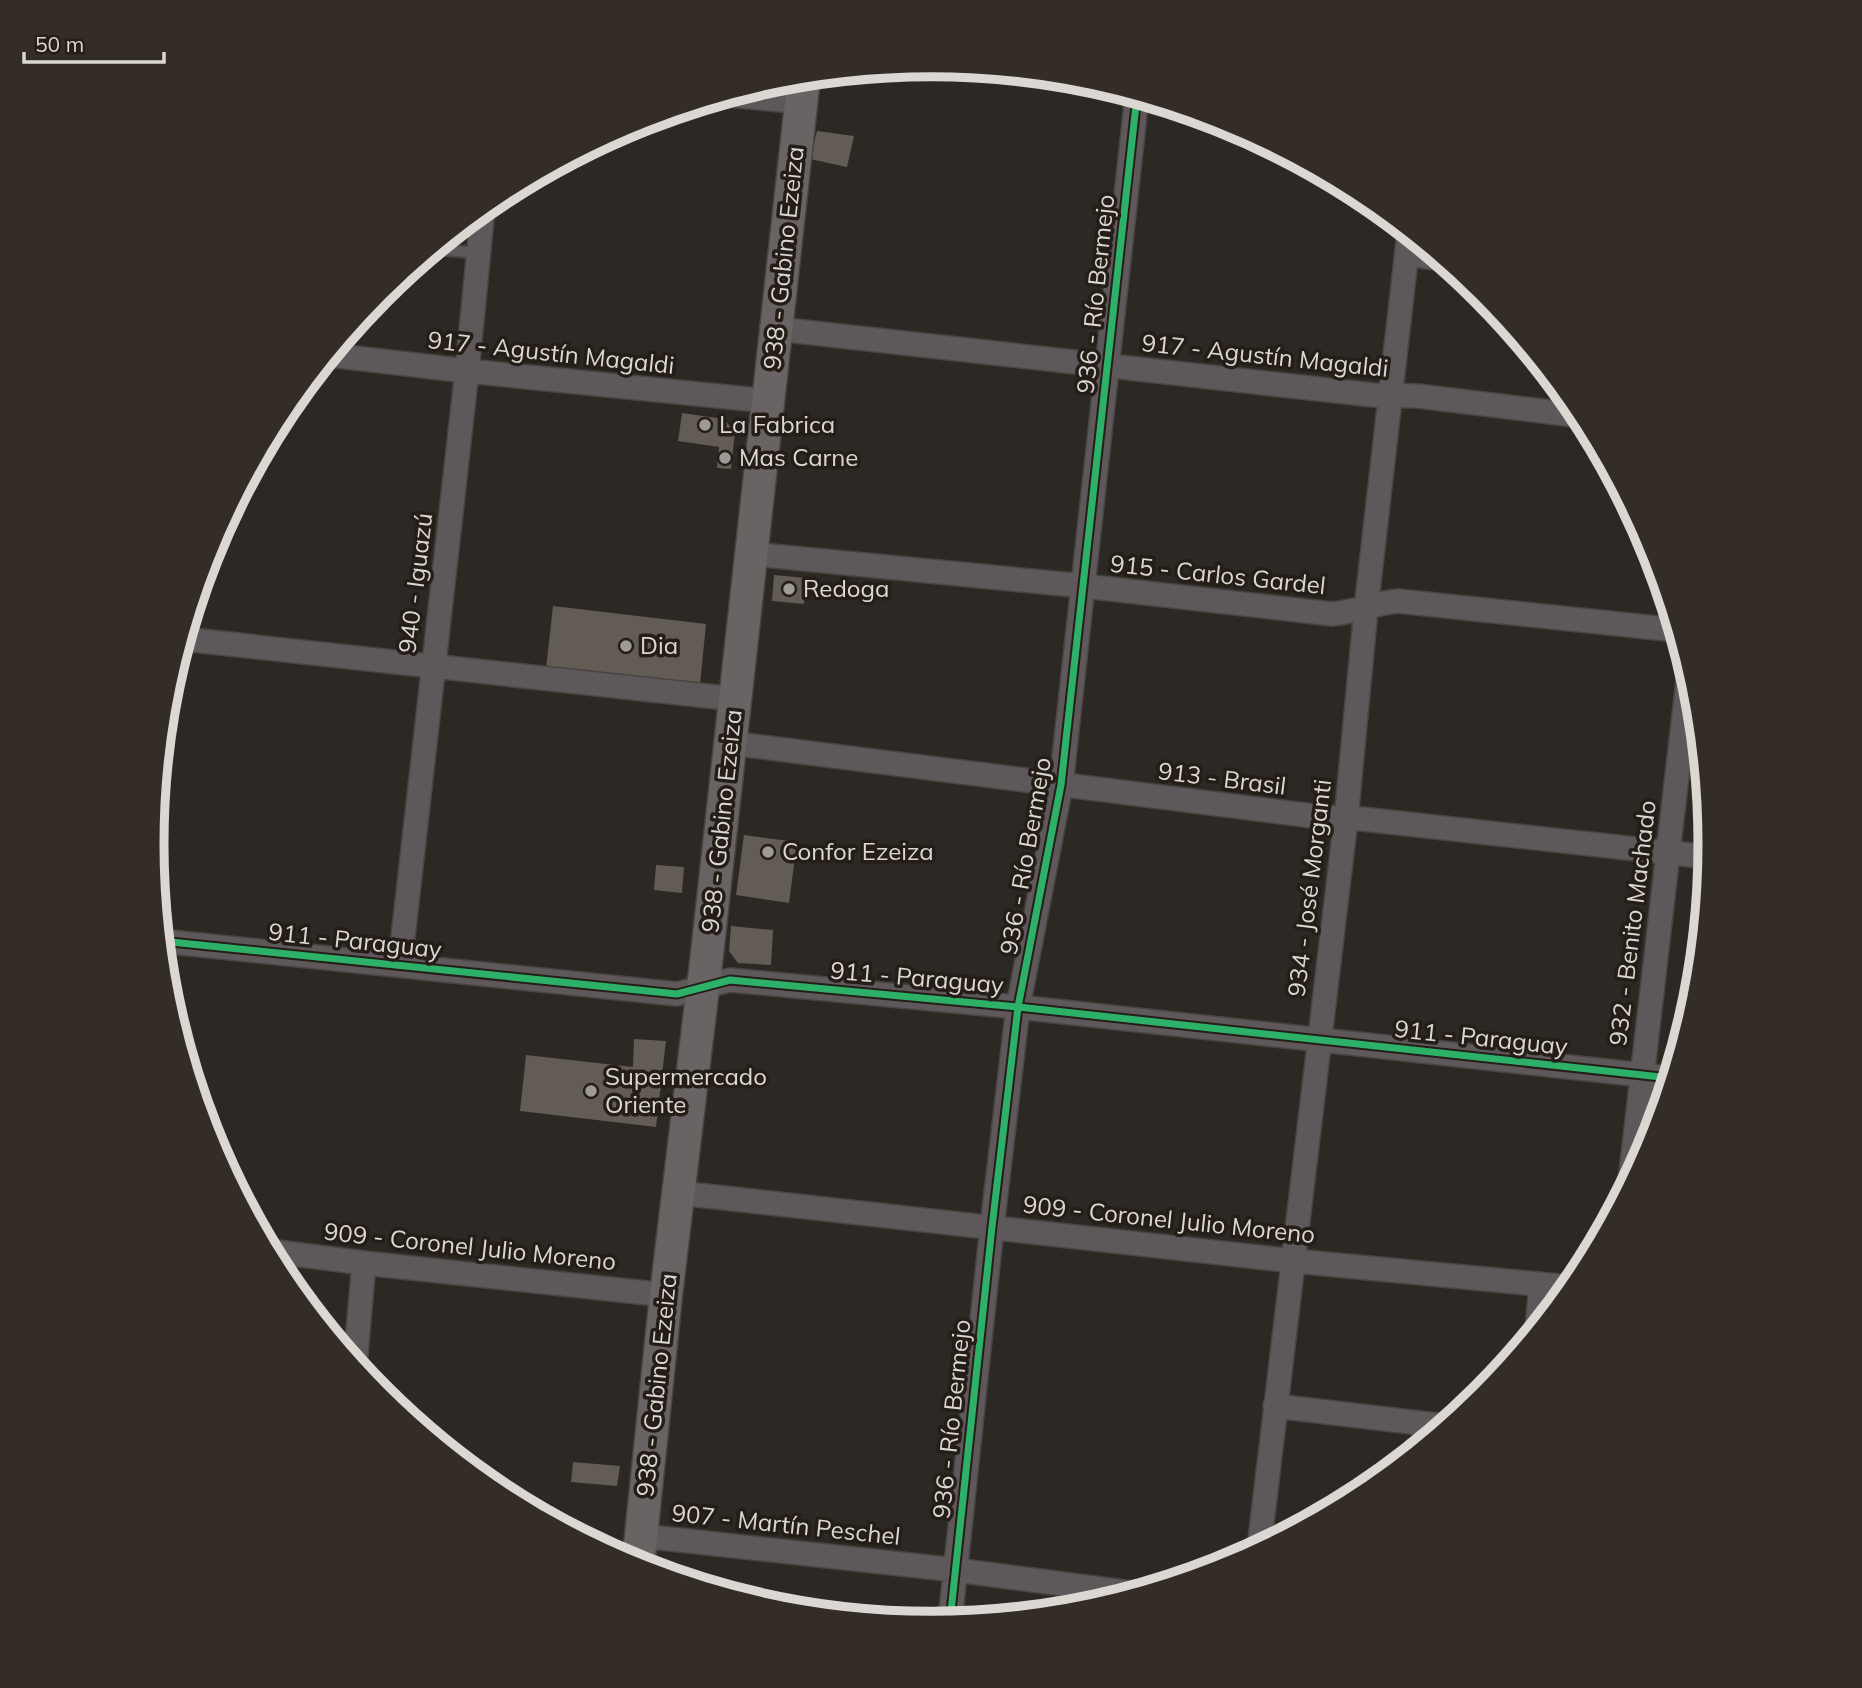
<svg xmlns="http://www.w3.org/2000/svg" width="1862" height="1688" viewBox="0 0 1862 1688" font-family="Mulish,sans-serif">
<style>
.building{fill:#625c54}
.lines{fill:none;stroke-linecap:round;stroke-linejoin:round}
.lane-casing{stroke:#474441;stroke-width:14}
.street-casing{stroke:#474441;stroke-width:26}
.secondary-casing{stroke:#474441;stroke-width:35}
.lane{stroke:#5e585a;stroke-width:10}
.street{stroke:#5e585a;stroke-width:23}
.secondary{stroke:#6a6364;stroke-width:32}
.cycleway-casing{stroke:#251e18;stroke-width:11}
.cycleway{stroke:#2db169;stroke-width:7}
.poi-dot{fill:#9e9a95;stroke:#251e18;stroke-width:2.5}
.labels{text-anchor:middle;stroke-width:7;stroke-linejoin:round;paint-order:stroke}
.street-label{font-size:24px;fill:#dbd7d2;stroke:#251e18}
.poi-label{font-size:24px;fill:#dbd7d2;stroke:#251e18;text-anchor:start}
.rim{fill:none;stroke:#dbd7d2;stroke-width:9}
</style>
<rect width="100%" height="100%" fill="#2c2824"/>
<path class="building" d="M817,131L854,136L847,167L810,159Z
M682,413L724,419L735,432L731,469L717,468L719,447L678,441Z
M774,575L806,578L804,604L772,601Z
M553,606L706,624L700,685L546,669Z
M744,835L797,842L789,903L736,895Z
M656,865L684,867L682,893L654,890Z
M731,926L773,930L771,965L738,963L729,951Z
M634,1039L666,1041L656,1127L520,1111L526,1055L633,1067Z
M573,1462L620,1466L617,1486L571,1482Z"/>
<g class="lines">
<defs>
<path id="lane" d="M434,249L478,253"/>
<path id="street" d="M730,95L801,102
M1407,254L1440,259
M777,329L1373,395L1418,396L1582,416
M329,355L467,371L768,401
M752,554L1084,586L1332,614C1355,612 1376,603 1398,601L1676,630
M183,639L735,699
M730,743L1321,817L1362,819L1709,857
M161,941L677,994L730,980L1018,1007L1670,1078
M400,964L467,371L483,208
M1630,1181L1689,672
M679,1193L1294,1261L1570,1287
M269,1251L364,1263L666,1295
M1537,1328L1541,1285
M355,1365L364,1263
M1275,1406L1445,1426
M642,1536L956,1570L1132,1593
M1259,1548L1346,819L1366,609L1409,233
M950,1621L992,1227L1018,1007L1061,785L1137,96"/>
<path id="secondary" d="M638,1565L666,1295L707,954L804,77"/>
</defs>
<use href="#lane" class="lane-casing"/>
<use href="#street" class="street-casing"/>
<use href="#secondary" class="secondary-casing"/>
<use href="#lane" class="lane"/>
<use href="#street" class="street"/>
<use href="#secondary" class="secondary"/>
<defs>
<path id="cycleway" d="M161,941L677,994L730,980L1018,1007L1670,1078
M950,1621L992,1227L1018,1007L1061,785L1137,96"/>
</defs>
<use href="#cycleway" class="cycleway-casing"/>
<use href="#cycleway" class="cycleway"/>
</g>
<g class="poi-dot">
<circle cx="705" cy="425" r="7"/>
<circle cx="725" cy="458" r="7"/>
<circle cx="789" cy="589" r="7"/>
<circle cx="626" cy="646" r="7"/>
<circle cx="768" cy="852" r="7"/>
<circle cx="591" cy="1091" r="7"/>
</g>
<g class="labels">
<g class="street-label">
<text transform="translate(784 258) rotate(-84)" y="8">938 - Gabino Ezeiza</text>
<text transform="translate(1096 294) rotate(-84)" y="8">936 - Río Bermejo</text>
<text transform="translate(551 353) rotate(6)" y="8">917 - Agustín Magaldi</text>
<text transform="translate(1265 356) rotate(6)" y="8">917 - Agustín Magaldi</text>
<text transform="translate(1218 575) rotate(6)" y="8">915 - Carlos Gardel</text>
<text transform="translate(416 583) rotate(-83)" y="8">940 - Iguazú</text>
<text transform="translate(1222 779) rotate(7)" y="8">913 - Brasil</text>
<text transform="translate(722 821) rotate(-84)" y="8">938 - Gabino Ezeiza</text>
<text transform="translate(1026 856) rotate(-80)" y="8">936 - Río Bermejo</text>
<text transform="translate(1310 888) rotate(-83)" y="8">934 - José Morganti</text>
<text transform="translate(1633 923) rotate(-83)" y="8">932 - Benito Machado</text>
<text transform="translate(355 941) rotate(6)" y="8">911 - Paraguay</text>
<text transform="translate(917 978) rotate(5)" y="8">911 - Paraguay</text>
<text transform="translate(1481 1038) rotate(6)" y="8">911 - Paraguay</text>
<text transform="translate(1169 1220) rotate(6)" y="8">909 - Coronel Julio Moreno</text>
<text transform="translate(470 1247) rotate(6)" y="8">909 - Coronel Julio Moreno</text>
<text transform="translate(657 1385) rotate(-84)" y="8">938 - Gabino Ezeiza</text>
<text transform="translate(952 1419) rotate(-84)" y="8">936 - Río Bermejo</text>
<text transform="translate(786 1525) rotate(6)" y="8">907 - Martín Peschel</text>
</g>
<g class="poi-label">
<text x="719" y="433">La Fabrica</text>
<text x="739" y="466">Mas Carne</text>
<text x="803" y="597">Redoga</text>
<text x="640" y="654">Dia</text>
<text x="782" y="860">Confor Ezeiza</text>
<text x="605" y="1085">Supermercado<tspan x="605" dy="28">Oriente</tspan></text>
</g>
</g>
<path d="M0 0H1862V1688H0ZM164 844a767 767 0 1 1 1534 0a767 767 0 1 1-1534 0Z" fill="#342d27" fill-rule="evenodd"/>
<path class="rim" d="M164 844a767 767 0 1 1 1534 0a767 767 0 1 1-1534 0Z"/>
<path d="M24 52v10h140v-10" fill="none" stroke="#dbd7d2" stroke-width="3.5"/>
<text x="35" y="52" font-size="21" fill="#dbd7d2" stroke="#251e18" stroke-width="5" paint-order="stroke">50 m</text>
</svg>
